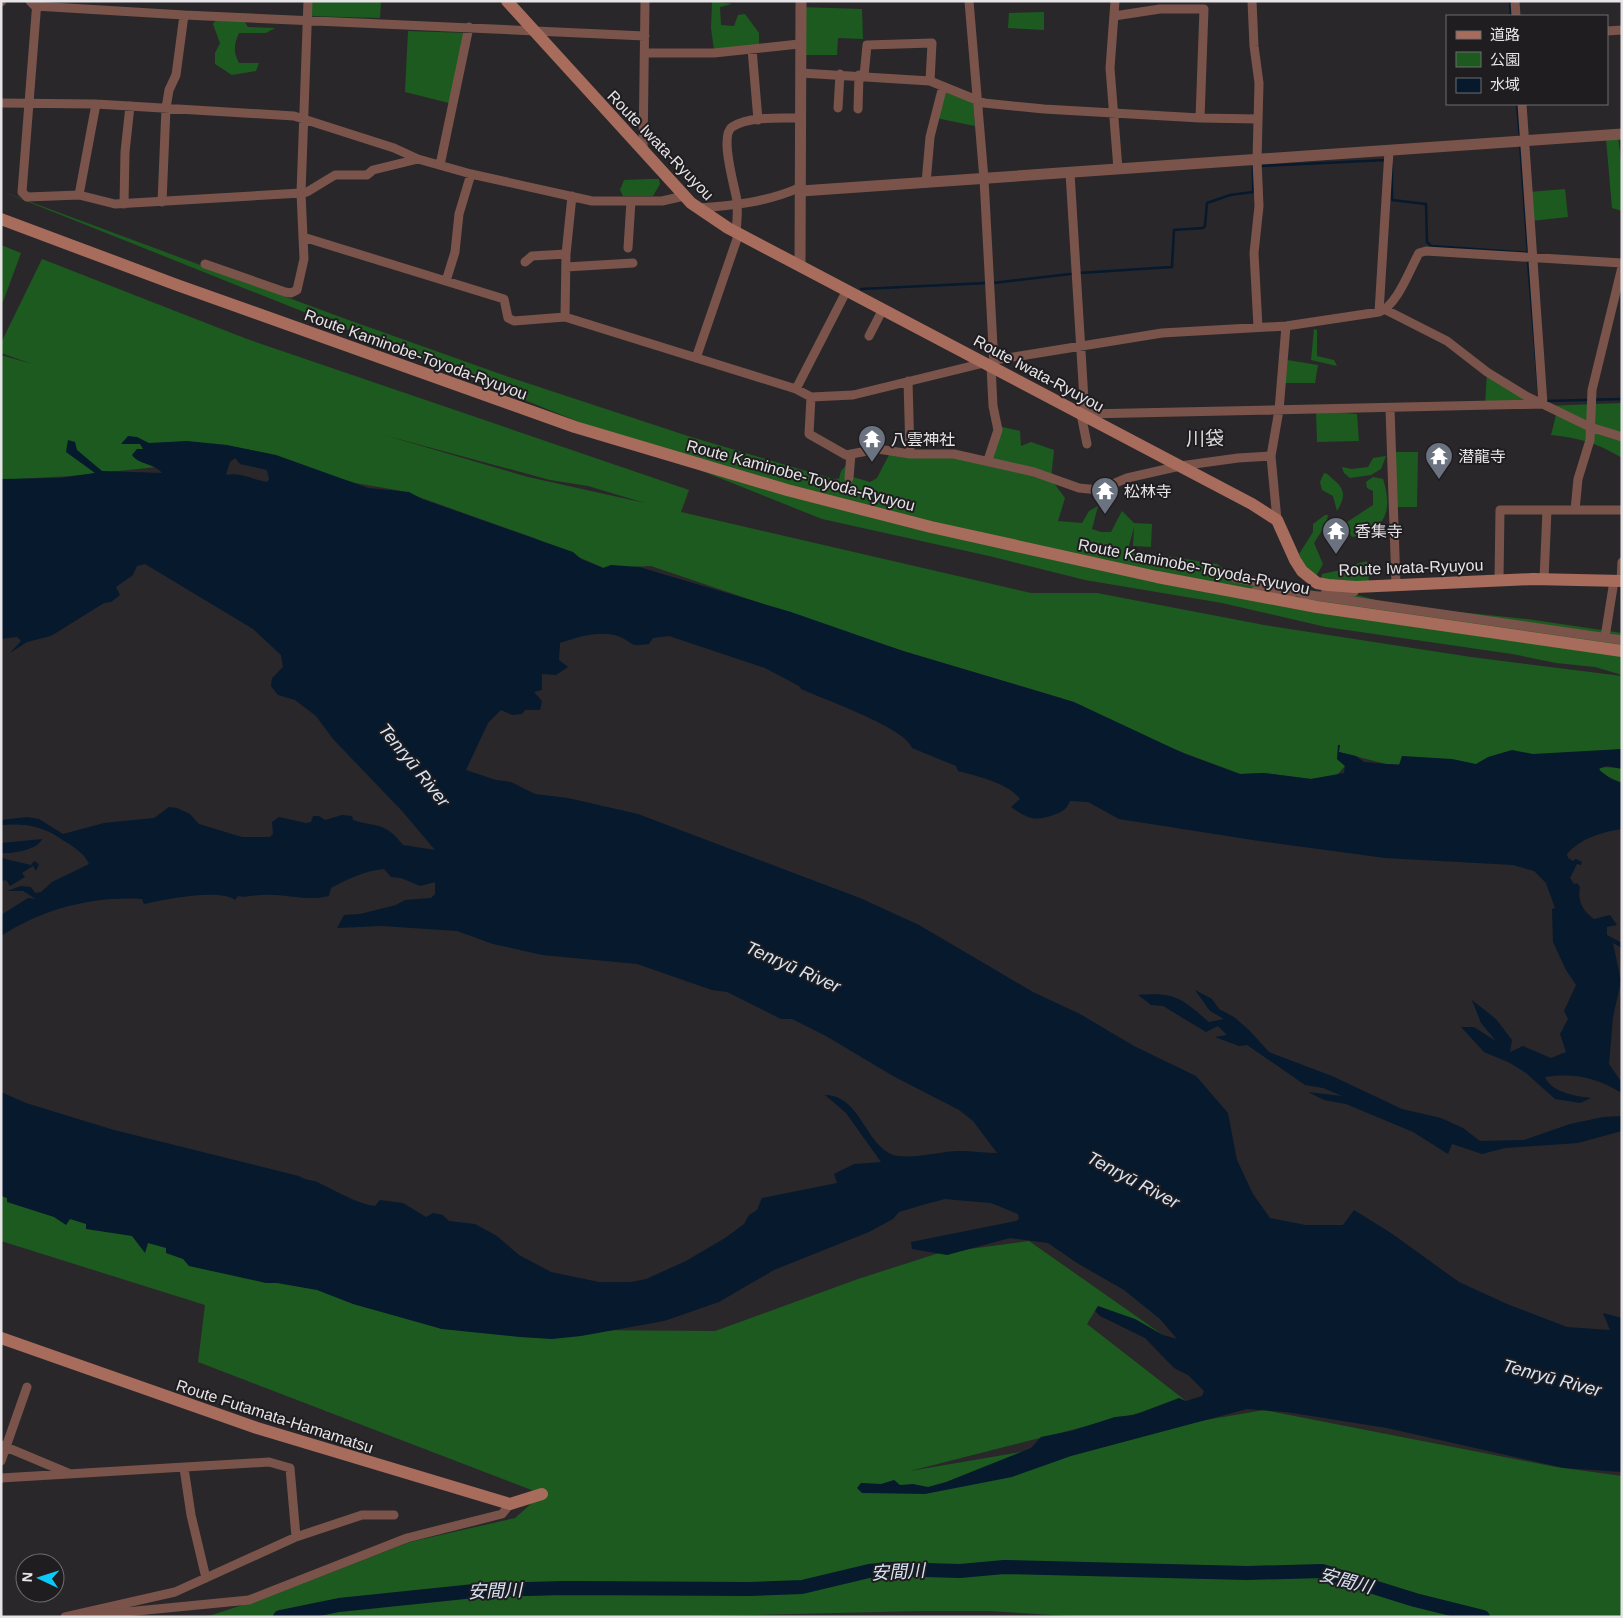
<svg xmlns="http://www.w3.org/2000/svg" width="1623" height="1618" viewBox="0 0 1623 1618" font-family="Helvetica,'Noto Sans JP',sans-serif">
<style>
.green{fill:#1d5a1f;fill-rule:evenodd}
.water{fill:#06192d;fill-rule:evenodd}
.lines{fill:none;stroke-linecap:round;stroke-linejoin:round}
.stream{stroke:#06192d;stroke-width:2.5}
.river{stroke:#06192d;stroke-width:14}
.minor{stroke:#7a544a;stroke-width:9}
.tertiary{stroke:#7a544a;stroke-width:11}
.secondary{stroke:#a76c5c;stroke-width:12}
.labels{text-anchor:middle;stroke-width:4;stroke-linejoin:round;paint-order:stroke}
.street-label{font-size:16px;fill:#e6e4e6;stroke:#201d21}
.poi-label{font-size:16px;fill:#e6e4e6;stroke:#201d21;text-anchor:start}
.water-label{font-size:18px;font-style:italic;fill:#d5e5f6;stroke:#201d21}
.quarter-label{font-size:19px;fill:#dedadf;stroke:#201d21}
</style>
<rect width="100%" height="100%" fill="#2a272b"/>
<path class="green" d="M308,1H381L380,18L307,16Z
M712,1L732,4L720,7L721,25L734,26L738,15L745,14L759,33V48L714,50L711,28Z
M800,7L862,9L863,39L838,38L837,55H800Z
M1044,12V30L1008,28L1009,13Z
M218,17L242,18L248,27L275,28L266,33H239C234,44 233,52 239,63H259L256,71L232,75L215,64V53L220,43L213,24Z
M408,31L467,33L453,104L405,92Z
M944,90L973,101L975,126L936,118Z
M1618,137L1622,167V211L1612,208L1606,139Z
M650,179H659L660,184L653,196H623L620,190L624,180Z
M1565,189L1568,217L1531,221L1529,192Z
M1,191L343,318L506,376L691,437L837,480L836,478L839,479L841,471L848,463L853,477L870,482L877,478L891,451L989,457L998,426L1020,431L1021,446L1031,442L1054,450L1051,479L1065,498L1058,521L1082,523L1089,511L1098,506L1092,529L1101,532H1111L1122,511L1134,523L1152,524L1151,547L1133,546L1134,527L1128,550L1217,564L1233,575L1289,588L1361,596L1393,605L1527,619L1622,633V675L1595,667L1556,663L1512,654L1326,627L1222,603L1085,580L989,556L822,519Z
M1,245L21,253L1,307Z
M42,259L247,339L689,490L681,512L1031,593H1097L1264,625L1471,657L1622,676V749L1476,765L1386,764L1339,752L1337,759L1345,766L1337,775L1311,779L1264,773L1240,774L1174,749L1061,698L887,646L651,566L604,568L534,538L402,491L355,483L247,449L157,467L70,476L1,480V355L32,364L1,353V343ZM384,435L550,480L588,486L645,503L528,477Z
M1314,329L1317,330V356L1334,360L1337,366L1311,360Z
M1287,360L1318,365L1315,383H1285Z
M1487,372L1537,404L1485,406Z
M1622,403V458C1597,443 1580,438 1551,435L1557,411L1545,406Z
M1316,411L1357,414L1359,441L1317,442Z
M1395,452H1418L1417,507H1394Z
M1386,456L1381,469L1371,475L1350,478L1344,473L1342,467L1352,469L1368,467L1373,458Z
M1324,473C1329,474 1330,477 1334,480C1346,490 1345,498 1337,511L1333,496L1322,490L1320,482Z
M1373,477L1383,479C1393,510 1386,531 1352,537L1347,529V522L1373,505V491L1367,488L1366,482Z
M1325,515H1328L1326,524L1314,543L1323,564L1315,578H1309L1299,554L1313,532V524Z
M1367,561L1369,582L1321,581L1322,574L1354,567L1356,564Z
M1600,767L1622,768V783L1600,773Z
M1,1187L442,1329L715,1331L858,1279L939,1253L1029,1241L1163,1335L1098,1306L1087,1324L1186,1401L910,1471L1264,1410L1556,1467L1622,1476V1617H858L1069,1616L990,1611H920L667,1617H201L212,1615L273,1595L410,1542L515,1518L542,1494L198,1362L205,1305L1,1241Z"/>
<path class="water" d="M128,436L137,437L149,443L187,441L227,445L276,455L368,488L409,492L422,499L573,552L581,559L603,568L611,565L639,567L791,612L906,652L1074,702L1185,754L1240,774L1264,773L1311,779L1344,773L1345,766L1337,759L1338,745H1340L1339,752L1356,756L1364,762L1399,765L1402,756L1452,759L1476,764L1488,757L1512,750L1533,754L1622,749V769L1607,766L1598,769L1611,779L1622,783V829C1602,832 1581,838 1567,854L1568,858L1573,861L1576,859L1582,862L1581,865L1577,864L1570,878L1574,884L1577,883L1580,887C1577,901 1583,911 1594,919L1610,915L1617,925L1607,927V935L1622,943V948L1613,943L1621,981L1613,1017L1609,1064L1622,1083V1093C1594,1077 1576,1073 1545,1077C1552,1093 1576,1096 1591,1098L1580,1103L1555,1099L1526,1073L1510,1063L1484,1052L1461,1027H1474L1496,1041L1481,1023L1472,1000L1496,1019L1512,1040L1510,1052L1523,1046L1551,1058L1566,1052L1560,1034L1568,1019L1564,1011L1576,985L1566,970L1553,942L1552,909L1555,908L1546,883L1534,871L1513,865L1385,858L1259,841L1119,819L1088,802L1070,801C1066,810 1063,811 1056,814C1036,822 1028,819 1011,807L1020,799C1008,783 977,776 958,771L956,766L912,748C906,728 823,699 801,689L799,686L765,668L669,636L653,638L649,644C628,647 636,644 620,637C604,629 576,637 560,643L559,660L568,667L556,675L542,674V690L534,692L542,701L540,710H525L522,714L512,715L501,710L488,723L466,770L496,780L511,782L535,794L568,798L638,814L860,898L919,925L1033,992L1080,1014L1134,1046L1196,1076L1228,1113L1237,1160L1253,1194L1270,1218L1306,1225H1343L1354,1210L1391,1233L1459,1282L1507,1304L1567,1327L1610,1330L1603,1313L1622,1318V1472L1564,1468L1387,1428L1286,1412L1247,1409L1071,1456L1012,1477L925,1494L862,1493L857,1488L861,1483L881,1484L894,1480L900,1485L913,1484L928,1487L946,1482L1031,1448L1041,1437L1071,1431L1115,1417L1134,1415L1179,1398L1186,1401L1202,1396L1204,1391L1188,1375L1174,1368L1145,1338L1100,1316L1095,1311L1098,1306L1135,1319L1163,1335L1177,1339L1160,1319L1124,1290L1077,1263L1048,1243L1010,1238L947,1255L912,1249L911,1242L1016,1221L1019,1219L1018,1214L991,1203L978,1202L945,1199L926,1204L899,1212L893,1219L869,1232L774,1270L719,1302L664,1321L581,1336L552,1339L520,1337L442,1329L353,1304L317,1290L277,1283H266L189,1266L183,1259L166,1253V1248L148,1243L145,1253L132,1236L86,1229V1224L70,1219L66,1225L54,1217L7,1202V1198L1,1196V1092L26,1103L114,1130L299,1176C305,1180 311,1180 317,1182C334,1190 358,1204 375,1206L380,1200L403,1203L426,1217L433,1213L443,1215L449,1221L475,1224L497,1236L519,1255L551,1272L599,1282H631L646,1279L686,1261L725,1238L744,1224L749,1215L757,1210L762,1198L837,1183L834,1174L854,1164L881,1162L846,1113L825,1095C859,1095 865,1142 891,1154C905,1161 942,1151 959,1151C972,1151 985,1153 997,1153L973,1121L959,1110L893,1076L826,1036L792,1019H781L727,992L712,990L637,964L542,955L493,944L457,931L382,926L337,928L344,915L360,914L396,905L405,900L431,898L435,894V882L420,886L401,878L391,877L384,869C364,871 348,879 331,888L329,896C304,902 286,893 261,895C253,895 246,898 238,896L235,900C220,888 163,900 144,904L142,899C92,896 43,909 1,936V915L28,898L36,899L23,891H7L21,886L31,887L35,893L41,892L52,882L89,864C84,853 74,847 64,841C44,826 26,823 1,825V820L27,817L39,819L63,834L104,823L154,818L169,807L177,808L190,814L199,824L242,837H270L273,834L272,822L279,817L306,823L311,822L313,816H319L325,820L342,815L352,816L353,820C378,828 384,821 403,845L435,850L402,811L333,739L316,716L295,700L278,695L271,686L272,678L283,667L281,655L253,629L145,564L137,566L133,575L116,587L120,595L111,602L104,603L51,636L27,642L10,653L21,641L17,637L1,639V479L61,478L95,473L66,452L68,440L75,442L77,450L102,471L162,473C154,463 139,465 132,455L137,449H143L140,444H121ZM235,458L240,464L267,470L269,479L267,482C252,480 242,472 226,475L230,462Z
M42,839C38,850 12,854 1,853V843Z
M1,856L5,859L31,865L34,861L39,864L36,871L33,866L22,873L25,877L10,886L6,880L1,881Z
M1195,990L1212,999L1219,1009L1234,1017L1250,1031L1269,1052L1332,1076L1402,1109L1441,1118L1463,1128L1480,1141L1524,1140L1570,1124L1603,1117L1622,1116V1131L1578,1143L1505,1148L1482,1154L1452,1144L1448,1154L1413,1132L1346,1104L1324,1100L1308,1092L1342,1096L1323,1088L1305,1085L1247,1045L1239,1046L1215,1037L1227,1035L1218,1026L1206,1032L1163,1006L1151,1005L1138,995C1176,992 1182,999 1209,1022L1224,1019L1210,1011Z"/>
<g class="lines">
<path class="stream" d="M1510,1L1511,16
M1517,104L1520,138
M1520,143L1528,253
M1392,165V200L1426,204L1427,242L1431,246L1528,253
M1260,166L1387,160
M1528,261L1539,396
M993,283L1079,273L1172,267L1174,230L1203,228L1205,226L1207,203L1230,195L1253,192V167H1255
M861,289L987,283
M1546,401L1622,399"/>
<path class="river" d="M280,1617L339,1605L484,1590L565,1588L749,1589L802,1587L869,1571L889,1569L960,1571L1004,1567L1247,1573L1322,1571L1415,1600L1483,1617"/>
<path class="minor" d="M30,1L35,6L184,15L645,36
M37,1L22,192L27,197L79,195L115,204L301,193L307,192L335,175H367L373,170L418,159
M969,1L984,179L994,365
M1115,1L1110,68L1118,169
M1252,1L1254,46L1259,83L1257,160L1259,206L1254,253L1258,327
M1515,1L1516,16
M1,2L2,1
M1114,16L1160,9H1204L1200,118
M1607,31L1622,30
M752,49L758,120
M645,53H714L799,44
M801,73L930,81L984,103L1044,109L1200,118L1258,119
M864,76L867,45L932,43L930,81
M1,103L96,104L294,116L394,148L418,159L471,174L592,201H662L684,196
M838,108L840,74
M858,109L859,75
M643,151L645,1
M440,165L469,27
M1070,173L1085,416
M926,183L930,137L943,86
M79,195L96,104
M162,202L166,108L169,90L176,75L184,15
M124,204L125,152L130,106
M697,208C732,206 768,202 801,187
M736,232C737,222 738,212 737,201C735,187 719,136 732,127C749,116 780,118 800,118
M303,237L504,299L508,318L514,321L565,317L796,389L811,397L853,395L984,363
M628,248L631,201
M525,262L532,256L566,254
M205,264L285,292L291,293L297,290L304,259L301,193L308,1
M566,267L633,263
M446,281L455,252L459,214L471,174
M1386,310L1447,341L1487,372L1526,396L1590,427L1622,437
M1379,312L1389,151
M565,317L566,254L572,196
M869,336L883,309
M696,358L739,233
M995,360L1162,333L1286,326L1379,312C1397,306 1410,269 1419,253L1426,251L1622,263
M908,381L910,454
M796,389L847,290
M811,397L809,434L846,455L878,449L910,454H954L1034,472L1079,488L1099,490L1127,478L1180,466L1238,458L1271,456
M1390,408L1396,585
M1081,414L1087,444
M1086,414L1543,404L1522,104
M870,433L875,450
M988,460L998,430L993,406L991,366
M849,478L851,454
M1575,510L1578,479L1590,440L1592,390L1622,267
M1277,520L1271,456L1279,410L1286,326
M1235,578L1287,587L1303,594L1622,640
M1544,579L1547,510
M1499,580L1500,510H1622
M1621,581L1622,562
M1255,591L1294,593
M1325,593L1354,592
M1605,637L1614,581
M1,1445L68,1473
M1,1461L27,1387
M184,1468L191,1515L206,1578
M1,1478L269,1462L290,1468L296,1537
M65,1617L175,1592L296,1537L362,1515H394
M75,1617L249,1600L407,1538L502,1514L510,1504"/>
<path class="tertiary" d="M801,191L1622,134
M800,265L801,1"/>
<path class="secondary" d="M507,1L691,203L728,228L1252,504L1277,520L1295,560L1302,571L1317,583L1328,585L1356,587L1533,579L1622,581
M1,219L177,285L575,427L787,490L931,527L1157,577L1317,607L1622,651
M1,1338L257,1428L510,1504L542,1494"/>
</g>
<defs>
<symbol id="temple-pin" viewBox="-11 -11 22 30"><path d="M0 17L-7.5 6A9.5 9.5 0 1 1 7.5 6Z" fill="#6b7280" stroke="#201d21"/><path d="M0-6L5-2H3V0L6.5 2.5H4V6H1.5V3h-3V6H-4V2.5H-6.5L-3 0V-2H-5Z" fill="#fff"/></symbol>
</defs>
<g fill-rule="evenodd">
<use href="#temple-pin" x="856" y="423" width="32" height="43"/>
<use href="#temple-pin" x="1423" y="440" width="32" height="43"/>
<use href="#temple-pin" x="1089" y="475" width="32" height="43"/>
<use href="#temple-pin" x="1320" y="515" width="32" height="43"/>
</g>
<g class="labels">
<g class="street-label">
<text transform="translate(661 145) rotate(46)" y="6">Route Iwata-Ryuyou</text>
<text transform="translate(416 354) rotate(20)" y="6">Route Kaminobe-Toyoda-Ryuyou</text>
<text transform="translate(1039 373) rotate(28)" y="6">Route Iwata-Ryuyou</text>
<text transform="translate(801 475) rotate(15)" y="6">Route Kaminobe-Toyoda-Ryuyou</text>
<text transform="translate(1194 566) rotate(11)" y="6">Route Kaminobe-Toyoda-Ryuyou</text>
<text transform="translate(1411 567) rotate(-2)" y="6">Route Iwata-Ryuyou</text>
<text transform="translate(275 1416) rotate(18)" y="6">Route Futamata-Hamamatsu</text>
</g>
<g class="poi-label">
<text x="891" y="445">八雲神社</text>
<text x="1458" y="462">潜龍寺</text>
<text x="1124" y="497">松林寺</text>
<text x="1355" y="537">香集寺</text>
</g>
<g class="water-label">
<text transform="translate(414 765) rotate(51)" y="6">Tenryū River</text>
<text transform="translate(793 967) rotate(24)" y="6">Tenryū River</text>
<text transform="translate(1133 1180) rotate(28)" y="6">Tenryū River</text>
<text transform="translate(1552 1378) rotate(15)" y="6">Tenryū River</text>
<text transform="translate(898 1572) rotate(-3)" y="6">安間川</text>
<text transform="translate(1346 1581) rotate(15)" y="6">安間川</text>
<text transform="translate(495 1591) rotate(-2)" y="6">安間川</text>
</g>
<g class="quarter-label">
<text x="1205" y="445">川袋</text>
</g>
</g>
<rect width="1623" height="1618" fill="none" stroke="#e6e4e6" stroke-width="5"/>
<rect x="1446" y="15" width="162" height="90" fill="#201d21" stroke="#6f6d70"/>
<rect x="1456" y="31" width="25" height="8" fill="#a76c5c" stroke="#6f6d70"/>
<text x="1490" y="40" font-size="15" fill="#e6e4e6">道路</text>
<rect x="1456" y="52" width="25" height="15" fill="#1d5a1f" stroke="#6f6d70"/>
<text x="1490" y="65" font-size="15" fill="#e6e4e6">公園</text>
<rect x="1456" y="78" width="25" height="15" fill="#06192d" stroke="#6f6d70"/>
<text x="1490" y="90" font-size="15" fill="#e6e4e6">水域</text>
<g transform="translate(40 1578) rotate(274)"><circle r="24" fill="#201d21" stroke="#6f6d70"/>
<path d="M0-4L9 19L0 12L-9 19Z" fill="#0bcafa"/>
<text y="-8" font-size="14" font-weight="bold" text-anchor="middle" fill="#e6e4e6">N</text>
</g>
</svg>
